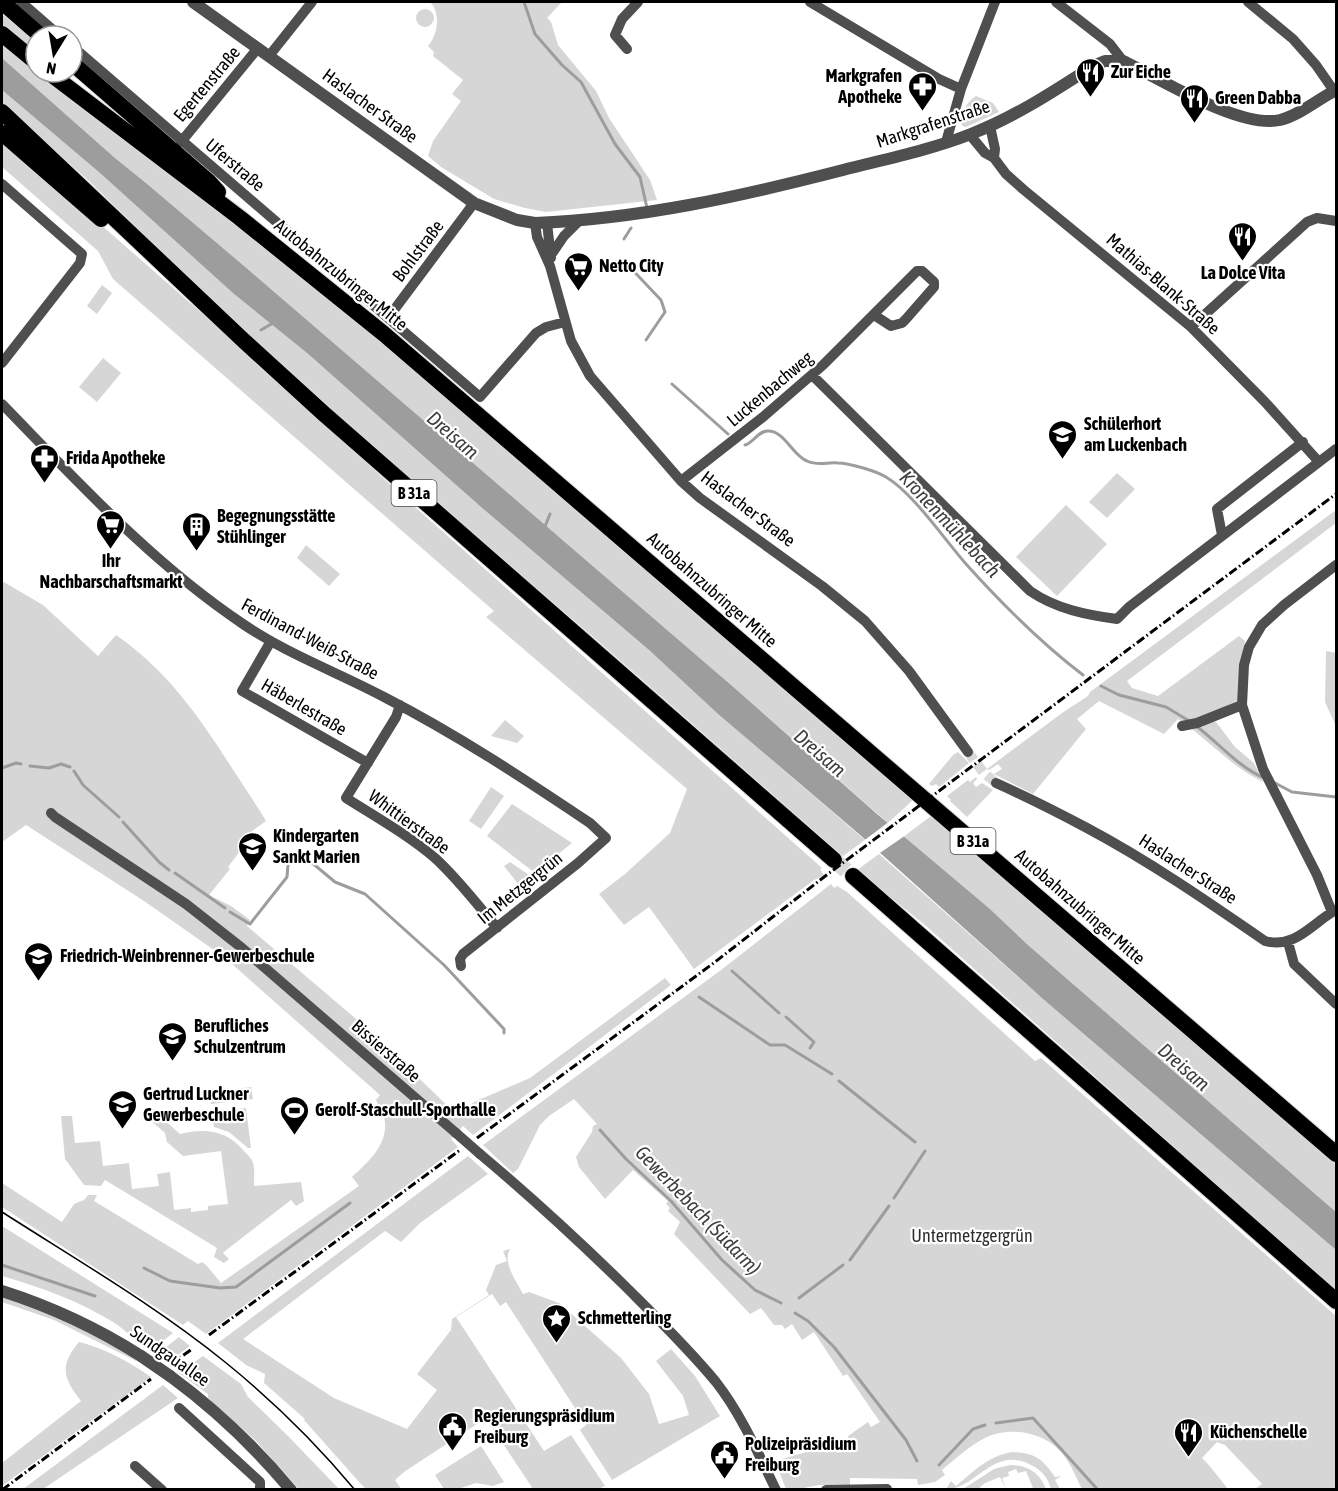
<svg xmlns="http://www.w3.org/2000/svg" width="1338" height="1491" viewBox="0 0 1338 1491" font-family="'Asap Condensed',sans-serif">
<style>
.green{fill:#d6d6d6}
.water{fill:#9d9d9d}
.pier{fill:#fff}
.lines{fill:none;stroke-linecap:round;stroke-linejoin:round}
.stream{stroke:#9d9d9d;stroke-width:3}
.minor-tunnel{stroke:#d9d9d9;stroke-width:10;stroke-dasharray:10 5;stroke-linecap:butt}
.trunk-tunnel{stroke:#d9d9d9;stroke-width:16;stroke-dasharray:16 8;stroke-linecap:butt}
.trunk-casing{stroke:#dbdbdb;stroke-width:18}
.minor{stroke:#4f4f4f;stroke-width:10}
.tertiary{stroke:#4f4f4f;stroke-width:12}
.trunk{stroke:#000;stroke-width:16}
.tram{stroke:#000;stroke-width:1.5}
.rail{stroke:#000;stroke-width:3;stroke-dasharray:9 3 1.5 3;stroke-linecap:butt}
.minor-bridge{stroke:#4f4f4f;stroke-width:10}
.tertiary-bridge{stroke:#4f4f4f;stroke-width:12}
.labels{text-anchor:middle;stroke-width:4.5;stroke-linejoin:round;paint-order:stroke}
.shield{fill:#fff;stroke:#4c4c4c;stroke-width:1.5}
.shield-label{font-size:16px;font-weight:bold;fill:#000}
.poi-label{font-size:18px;font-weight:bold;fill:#000;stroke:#fff;text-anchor:start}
.street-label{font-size:18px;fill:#000;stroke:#fff}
.park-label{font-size:18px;fill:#2d2d2d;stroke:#fff}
.water-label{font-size:20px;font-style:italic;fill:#3e3e3e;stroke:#fff}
</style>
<rect width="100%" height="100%" fill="#fff"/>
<path class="green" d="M430,2H562L547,18L551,22L558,45L596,91L609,118L650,180L657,200L546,212L525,208L494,199L441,167L428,156L433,141L461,101L452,94L463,80L433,56L434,52L428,46C438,35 441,13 430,2Z
M416 18a9 9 0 1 1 18 0a9 9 0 1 1-18 0Z
M2,14L36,42V54L2,25Z
M2,44L57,89L309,280L913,800L888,823L738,691L250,271L146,183L115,158L2,58Z
M2,90L100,173L234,294L307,353L481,507L649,650L718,714L865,840L843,856L598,641L274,362L89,181L2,103Z
M976,96L993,103L999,112L966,127L963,126L961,124C964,111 965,103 976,96Z
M2,138L262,366L397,491L822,868L820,869L824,875L814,880L694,969L649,907L624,925L599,894L625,874L670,833L687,789L486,617L494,611L113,279L98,251L2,167Z
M102,285L112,293L97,314L87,306Z
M103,358L121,373L97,402L79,387Z
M1117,473L1135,489L1107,518L1089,502Z
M1066,505L1107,544L1057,596L1016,557Z
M1336,510V523L1127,681L1132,688L1158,696L1239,636L1245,641L1239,675V700L1203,717L1216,722L1235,747L1254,763L1263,782C1230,766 1208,739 1178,719L1164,734L1099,701L1077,719L1086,729L1033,794L994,774L1002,769L998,764L989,770L987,769L1062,713L1088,696L1090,692Z
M306,545L340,574L329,586L297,558Z
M2,581L43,605L98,656L116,635C164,668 197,713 228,762C241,782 254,801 266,821L252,831L244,841L246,843L228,867L230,869L209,895L231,906L250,920L247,926L369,1030L457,1115L474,1102L530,1078L665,978L671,985L473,1135L463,1126L451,1139L458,1147L206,1334L188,1321L183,1325L2,1207V1183L62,1222L74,1204L84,1200L88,1195H97L94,1201L198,1264L202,1262L207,1266L221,1283L359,1186L352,1177C368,1162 387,1146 385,1122C384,1115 379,1107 376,1100L380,1095L224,957L144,901L26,825L2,842Z
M1326,651L1336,653V726L1325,702Z
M505,720L524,736L517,743L491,736Z
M958,752L969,763L939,787L936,784L932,786L929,784L953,755Z
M976,777L977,779L973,783L976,787L982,783L993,790L967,817L950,801L951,800L947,796L968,780L970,782Z
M491,787L504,796L481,829L469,821Z
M512,804L572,843L535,873L487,836Z
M931,816L1336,1165V1212L1028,945L990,909L903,837Z
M879,854L1043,999L1336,1250V1291L926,926L857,870Z
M510,862L532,877L531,889H522L504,866Z
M831,884L834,888L837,886L847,892L1035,1061L1041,1058L1336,1316V1489H1255L1262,1484L1225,1445L1217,1442L1202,1458L1208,1464L1228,1489H1082C1077,1480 1073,1469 1067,1460C1051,1433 1010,1424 983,1439C968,1447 955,1459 942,1470L945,1475L935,1482L918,1485L917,1479L850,1478V1485H819L798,1489H786L775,1461L827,1446L829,1452L836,1450L835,1444L847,1442L848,1436L868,1422L871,1427L880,1422L847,1374L843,1376L814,1332L802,1340L792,1324L785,1329L782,1325H774L761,1308L750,1314L674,1234L680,1222L668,1211L670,1208L666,1204L668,1201L633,1170L605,1199L579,1167L576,1157L592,1132L593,1126L597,1124L574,1099L549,1116L540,1125L518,1169L513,1173L483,1145L721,970Z
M251,1087L253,1099L211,1104L210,1092Z
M246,1108L251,1148H248L229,1132L214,1127L212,1112Z
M61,1116H72L75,1143L100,1141L103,1166L129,1163L132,1189L159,1186L157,1174L170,1172L174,1210L191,1208V1212L208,1210V1206L228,1204L221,1151L183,1156L167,1142L165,1133L149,1119L162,1118L180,1134C204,1128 227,1130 244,1151C247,1154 252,1159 253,1163C255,1169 254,1179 254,1186L301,1182L304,1201L296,1206L291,1200L225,1251L223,1253L229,1259L224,1263L214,1257L217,1248L105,1180L101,1186L84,1185L65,1159Z
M468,1156L488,1174L420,1223L401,1242L385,1231L243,1339L334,1398L407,1429L437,1390L417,1374L451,1330L452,1319L489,1295L486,1290L496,1265L507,1261L503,1251L510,1249C502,1263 517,1282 523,1294L529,1292L559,1303L621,1358L649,1394L659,1424L689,1415L683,1396L656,1361L671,1349L695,1376L720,1416L612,1480L580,1430L586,1425L506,1302L500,1306L492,1294L456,1317L544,1451L571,1435L605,1486L598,1489H533L486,1418L404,1472L395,1480L401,1489H364L365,1488L360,1483L304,1420L305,1419L264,1383L265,1374L246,1365L218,1343Z
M2,1226L173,1333L150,1351C137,1342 127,1331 113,1322C79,1301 40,1287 2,1276Z
M2,1296L52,1313L138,1359L136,1361L54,1320L2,1302Z
M179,1337L190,1346L167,1363L156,1355Z
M79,1342C106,1349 128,1361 151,1377L2,1486V1463L81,1401C63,1378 59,1366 79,1342Z
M203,1356L241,1384L248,1397L289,1437L339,1489H299L256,1441L208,1398V1394L179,1373Z
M163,1385L178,1398L43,1489H23Z
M481,1446L504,1482L493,1486L476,1483L458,1489H444L435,1475Z
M1012,1452C1035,1453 1042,1458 1055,1477L1061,1476L1055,1480L1060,1489H1051C1048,1478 1042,1470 1031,1465C993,1445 976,1490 946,1489L951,1481L956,1486C974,1471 988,1456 1012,1452Z
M1010,1465C1028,1465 1040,1473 1046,1489H1032L1033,1488L1026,1471L1018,1473L1016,1469L1008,1472L1009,1476L1002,1478L1006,1489L1000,1477L985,1483L980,1487L981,1489H963L994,1469Z"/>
<path class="water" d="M2,58L115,158L146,183L250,271L738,691L877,814L990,909L1028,945L1336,1212V1250L1043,999L859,834L718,714L649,650L481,507L307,353L234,294L100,173L2,90Z"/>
<path class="pier" d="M890,821L906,835L877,855L862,842Z"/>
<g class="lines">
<path class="stream" d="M524,2L535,34L562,65L581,82L615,144L640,177L647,208
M624,239L631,228
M624,261L661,300L665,312L646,340
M261,330L273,323
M672,384L728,434
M745,445C753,443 758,431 768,431C785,431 792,455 807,461C818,466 827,462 838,463C849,463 876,471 886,477C913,493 945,540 966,564C1002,604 1040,642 1083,675
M544,529L550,514
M1101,686L1119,695L1166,707L1191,722
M1196,726C1219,743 1237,766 1264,778
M30,766L49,768L61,764L70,767
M2,768L16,763L21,764
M74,771L83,785L119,817
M1275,783L1292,792L1336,797
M123,822L159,862L169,870
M175,873L225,908
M230,912L250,924L287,877L288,864L293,858L305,857L335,882L365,894L444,965L504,1029V1033
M732,971L779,1013
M699,997L770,1045H785L832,1074
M786,1017L814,1042L810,1048
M839,1081L915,1142
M600,1130L626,1159L671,1201L722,1260L755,1290L781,1303
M894,1198L925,1151
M850,1260L889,1206
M2,1265L95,1296
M144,1268L170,1281L220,1288L236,1287L350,1203
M799,1298L843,1265
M795,1313L808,1321L834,1347L906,1440L917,1461
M996,1423L1033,1418L1098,1490
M939,1465L973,1429L985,1425"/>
<path class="minor-tunnel" d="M968,752L983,772L996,783"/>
<path class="trunk-tunnel" d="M834,860L853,876"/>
<defs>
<path id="trunk" d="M2,2L41,36
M2,34L36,62
M72,63L208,181L218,192
M48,72L240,218L384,334L1336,1154
M2,112L243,340L323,413L834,860
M2,133L101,219
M853,876L1336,1301"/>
</defs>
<use href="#trunk" class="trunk-casing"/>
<path class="minor" d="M21,2L60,36
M810,2L939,79L961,89
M1056,2L1110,44L1123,61
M1248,2L1293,39L1316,65L1334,91
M72,46L480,397L536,333L546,327L565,322
M627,49L615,35L622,19L638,2
M269,56L312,2
M990,126L995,149L994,158
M970,135L985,153L994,158L1006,174L1024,190L1191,327L1265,402L1319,462
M181,142L258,48
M946,142L961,89L995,2
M2,184L82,254L80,263L2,363
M535,223L537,237L550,266L571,341L590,376L681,481L700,498L822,586L865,621L909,671L968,752
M547,223L551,258
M551,255L564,236L580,220
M388,318L474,203
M1191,327L1307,222L1317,218L1336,221
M812,375L1030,591C1056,609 1087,615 1117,619L1129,607L1336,449
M2,404C78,482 152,563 243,624C287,654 337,672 384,697C456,734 523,778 590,823L606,838L578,863L463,954L460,959L461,966
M681,481L763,417L823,365L917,271H922L934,282V287L906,319L902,323L891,326L874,315
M1222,535L1217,509L1303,442
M271,641L242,691L368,763
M400,705L396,717L346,798C376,817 408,835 435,858C458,879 477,904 497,928
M1182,726L1197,723L1242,705
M996,783C1027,797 1057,812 1087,828C1149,861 1207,901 1265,941C1296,949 1312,923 1336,910
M51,813L55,817L186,904L242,948L456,1133
M1332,912L1317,875L1263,769L1242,705L1244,665L1249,647L1262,625L1284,605L1336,565
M1288,942L1294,964L1336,1004
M480,1154C530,1196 578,1240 625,1286C656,1317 688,1348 716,1382C741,1414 758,1453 776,1490
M179,1408L260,1482V1490
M135,1466L162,1490
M826,1490L887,1489"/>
<path class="tertiary" d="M193,2L474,203L517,220L535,223C640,219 742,196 843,170C886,159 930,150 971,134C1015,117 1054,91 1093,66L1105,61H1123C1161,79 1239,129 1280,120C1300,115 1318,99 1336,90
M2,1291C52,1307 97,1328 141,1356
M170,1376C215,1409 255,1447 291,1490"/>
<use href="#trunk" class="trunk"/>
<path class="tram" d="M2,1212C77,1260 156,1306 225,1362C272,1400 316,1443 355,1490"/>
<path class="rail" d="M477,1138L715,962L824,877L1336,494
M209,1335L460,1150
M170,1365L192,1349
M2,1490L151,1379"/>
<path class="minor-bridge" d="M456,1133L480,1154"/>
<path class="tertiary-bridge" d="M141,1356L170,1376"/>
</g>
<defs>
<symbol id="restaurant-pin" viewBox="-11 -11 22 30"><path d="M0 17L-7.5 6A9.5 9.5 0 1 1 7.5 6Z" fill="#000" stroke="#fff"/><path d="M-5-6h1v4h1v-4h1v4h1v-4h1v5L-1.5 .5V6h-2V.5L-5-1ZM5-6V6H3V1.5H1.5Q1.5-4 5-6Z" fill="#fff"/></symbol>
<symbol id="pharmacy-pin" viewBox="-11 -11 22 30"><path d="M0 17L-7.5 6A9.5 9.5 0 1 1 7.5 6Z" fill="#000" stroke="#fff"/><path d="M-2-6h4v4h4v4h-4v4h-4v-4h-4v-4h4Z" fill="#fff"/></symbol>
<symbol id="supermarket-pin" viewBox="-11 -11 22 30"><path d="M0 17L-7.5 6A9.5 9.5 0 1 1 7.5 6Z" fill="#000" stroke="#fff"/><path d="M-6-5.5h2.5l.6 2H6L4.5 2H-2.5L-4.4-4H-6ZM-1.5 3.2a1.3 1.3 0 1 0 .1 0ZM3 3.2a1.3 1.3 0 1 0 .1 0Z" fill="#fff"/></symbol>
<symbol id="school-pin" viewBox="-11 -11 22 30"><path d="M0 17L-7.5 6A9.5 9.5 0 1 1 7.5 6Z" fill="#000" stroke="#fff"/><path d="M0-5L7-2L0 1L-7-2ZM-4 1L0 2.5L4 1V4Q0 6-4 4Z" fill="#fff"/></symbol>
<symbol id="building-pin" viewBox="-11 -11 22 30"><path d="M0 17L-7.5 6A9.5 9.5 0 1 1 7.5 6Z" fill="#000" stroke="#fff"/><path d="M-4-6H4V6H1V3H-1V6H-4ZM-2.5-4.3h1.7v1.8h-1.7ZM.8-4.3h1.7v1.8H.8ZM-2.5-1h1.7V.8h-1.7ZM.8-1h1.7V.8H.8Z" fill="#fff"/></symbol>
<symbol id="stadium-pin" viewBox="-11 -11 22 30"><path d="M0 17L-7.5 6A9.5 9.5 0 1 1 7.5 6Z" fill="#000" stroke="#fff"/><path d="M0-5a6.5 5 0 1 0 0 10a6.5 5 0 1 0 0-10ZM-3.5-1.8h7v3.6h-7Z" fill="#fff"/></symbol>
<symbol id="sight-pin" viewBox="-11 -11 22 30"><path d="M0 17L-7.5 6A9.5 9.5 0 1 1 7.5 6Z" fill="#000" stroke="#fff"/><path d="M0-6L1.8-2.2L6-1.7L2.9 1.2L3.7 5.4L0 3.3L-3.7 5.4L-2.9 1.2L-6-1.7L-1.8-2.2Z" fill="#fff"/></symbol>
<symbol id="civic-pin" viewBox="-11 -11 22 30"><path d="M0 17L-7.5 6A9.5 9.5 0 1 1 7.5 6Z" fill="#000" stroke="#fff"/><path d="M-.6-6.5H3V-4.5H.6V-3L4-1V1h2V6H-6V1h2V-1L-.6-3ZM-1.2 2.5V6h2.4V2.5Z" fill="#fff"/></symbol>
</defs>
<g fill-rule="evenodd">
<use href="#restaurant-pin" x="1074" y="56" width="33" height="45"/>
<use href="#pharmacy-pin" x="906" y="70" width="33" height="45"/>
<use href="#restaurant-pin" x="1178" y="82" width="33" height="45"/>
<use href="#restaurant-pin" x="1226" y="220" width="33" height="45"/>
<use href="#supermarket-pin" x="562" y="250" width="33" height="45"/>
<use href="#school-pin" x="1046" y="418" width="33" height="45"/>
<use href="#pharmacy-pin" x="28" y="442" width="33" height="45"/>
<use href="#supermarket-pin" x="94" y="508" width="33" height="45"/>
<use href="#building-pin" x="180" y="510" width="33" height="45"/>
<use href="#school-pin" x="236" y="830" width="33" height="45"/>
<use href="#school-pin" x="22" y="940" width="33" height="45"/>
<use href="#school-pin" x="156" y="1020" width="33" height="45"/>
<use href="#school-pin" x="106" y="1088" width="33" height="45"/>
<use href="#stadium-pin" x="278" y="1094" width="33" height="45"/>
<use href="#sight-pin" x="540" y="1302" width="33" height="45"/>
<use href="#civic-pin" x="436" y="1410" width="33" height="45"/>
<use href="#restaurant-pin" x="1172" y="1416" width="33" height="45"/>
<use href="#civic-pin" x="708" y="1438" width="33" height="45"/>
</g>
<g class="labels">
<g class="shield">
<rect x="391.5" y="480" width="45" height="26" rx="4.5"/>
<rect x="950.5" y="828" width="45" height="26" rx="4.5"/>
</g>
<g class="shield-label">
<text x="414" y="499">B 31a</text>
<text x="973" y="847">B 31a</text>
</g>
<g class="poi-label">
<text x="1111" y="78">Zur Eiche</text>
<text x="902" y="82" text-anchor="end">Markgrafen<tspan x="902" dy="21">Apotheke</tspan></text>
<text x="1215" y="104">Green Dabba</text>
<text x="599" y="272">Netto City</text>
<text x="1243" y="279" text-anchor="middle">La Dolce Vita</text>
<text x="1084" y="430">Schülerhort<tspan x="1084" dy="21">am Luckenbach</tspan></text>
<text x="66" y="464">Frida Apotheke</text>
<text x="217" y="522">Begegnungsstätte<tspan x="217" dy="21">Stühlinger</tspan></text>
<text x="111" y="567" text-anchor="middle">Ihr<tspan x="111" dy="21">Nachbarschaftsmarkt</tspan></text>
<text x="273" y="842">Kindergarten<tspan x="273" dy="21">Sankt Marien</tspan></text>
<text x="60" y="962">Friedrich-Weinbrenner-Gewerbeschule</text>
<text x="194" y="1032">Berufliches<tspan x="194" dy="21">Schulzentrum</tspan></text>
<text x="143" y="1100">Gertrud Luckner<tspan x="143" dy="21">Gewerbeschule</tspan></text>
<text x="315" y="1116">Gerolf-Staschull-Sporthalle</text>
<text x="578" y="1324">Schmetterling</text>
<text x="474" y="1422">Regierungspräsidium<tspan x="474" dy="21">Freiburg</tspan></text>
<text x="1210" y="1438">Küchenschelle</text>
<text x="745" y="1450">Polizeipräsidium<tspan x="745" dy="21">Freiburg</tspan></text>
</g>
<g class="street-label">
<text transform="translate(207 84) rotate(-50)" y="6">Egertenstraße</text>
<text transform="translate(370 106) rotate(36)" y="6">Haslacher Straße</text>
<text transform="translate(933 124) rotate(-18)" y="6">Markgrafenstraße</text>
<text transform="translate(235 165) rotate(40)" y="6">Uferstraße</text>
<text transform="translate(418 251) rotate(-53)" y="6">Bohlstraße</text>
<text transform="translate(341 275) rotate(39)" y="6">Autobahnzubringer Mitte</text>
<text transform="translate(1163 284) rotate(41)" y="6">Mathias-Blank-Straße</text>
<text transform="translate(770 389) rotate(-40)" y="6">Luckenbachweg</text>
<text transform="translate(748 509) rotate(37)" y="6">Haslacher Straße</text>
<text transform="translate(712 590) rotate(41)" y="6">Autobahnzubringer Mitte</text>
<text transform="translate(310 639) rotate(28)" y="6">Ferdinand-Weiß-Straße</text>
<text transform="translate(304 707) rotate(30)" y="6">Häberlestraße</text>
<text transform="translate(409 822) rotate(36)" y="6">Whittierstraße</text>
<text transform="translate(1188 869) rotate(33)" y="6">Haslacher Straße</text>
<text transform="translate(520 888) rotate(-39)" y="6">Im Metzgergrün</text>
<text transform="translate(1080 907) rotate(41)" y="6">Autobahnzubringer Mitte</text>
<text transform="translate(386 1051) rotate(41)" y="6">Bissierstraße</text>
<text transform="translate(170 1356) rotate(35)" y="6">Sundgauallee</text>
</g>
<g class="park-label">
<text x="972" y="1242">Untermetzgergrün</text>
</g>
<g class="water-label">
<text transform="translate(453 435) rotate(41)" y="7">Dreisam</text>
<text transform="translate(950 524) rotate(47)" y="7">Kronenmühlebach</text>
<text transform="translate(820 753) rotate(41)" y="7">Dreisam</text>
<text transform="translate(1184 1067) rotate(41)" y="7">Dreisam</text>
<text transform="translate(698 1210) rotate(46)" y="7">Gewerbebach (Südarm)</text>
</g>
</g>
<rect width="1338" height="1491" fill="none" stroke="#000000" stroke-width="6"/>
<g transform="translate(54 54) rotate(191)"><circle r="28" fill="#ffffff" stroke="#999999" stroke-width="1.5"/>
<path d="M0-4.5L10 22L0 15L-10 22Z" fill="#000000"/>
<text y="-9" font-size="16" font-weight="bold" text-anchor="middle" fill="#000000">N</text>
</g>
</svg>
